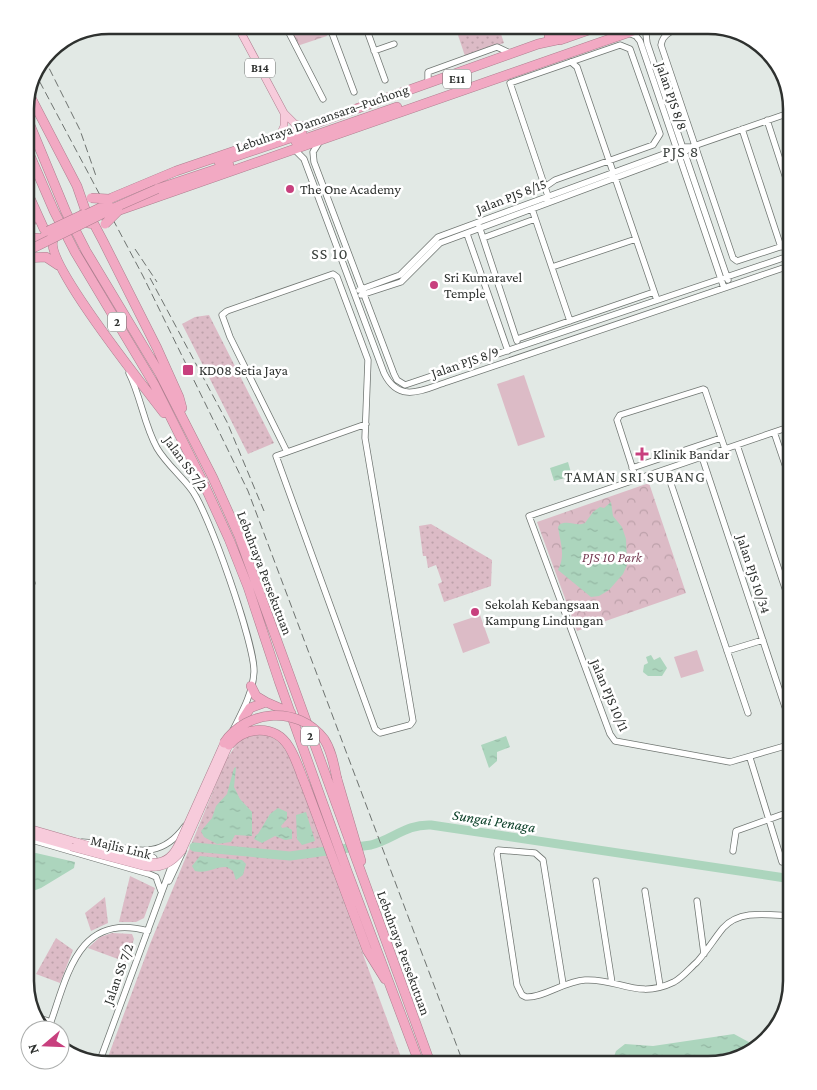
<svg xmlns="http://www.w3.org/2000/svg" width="817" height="1090" viewBox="0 0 817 1090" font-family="'Crimson Pro',serif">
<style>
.grass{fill:url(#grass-dots)}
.park{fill:url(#park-crowns)}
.pitch{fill:#dcbbc6}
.water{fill:url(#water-ripples)}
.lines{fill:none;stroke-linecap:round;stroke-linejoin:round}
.river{stroke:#acd5bd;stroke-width:9}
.minor-casing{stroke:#707672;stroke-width:7}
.major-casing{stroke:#ad7f8f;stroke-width:8}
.highway-casing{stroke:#ad7f8f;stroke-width:10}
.minor{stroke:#fff;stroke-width:5.5}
.major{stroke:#f7cbdb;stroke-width:7}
.highway{stroke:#f2a9c3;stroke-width:9}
.rail{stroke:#6e7370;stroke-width:1;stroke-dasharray:8 4;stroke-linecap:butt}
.major-bridge-casing{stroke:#ad7f8f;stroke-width:8;stroke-linecap:butt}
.highway-bridge-casing{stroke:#ad7f8f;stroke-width:10;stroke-linecap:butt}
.major-bridge{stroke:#f7cbdb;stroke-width:7}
.highway-bridge{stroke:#f2a9c3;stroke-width:9}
.poi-dot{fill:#c8407e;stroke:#fff;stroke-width:2}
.labels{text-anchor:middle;stroke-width:5;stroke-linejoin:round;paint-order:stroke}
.shield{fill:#fff;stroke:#6d6f6d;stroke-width:1}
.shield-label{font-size:12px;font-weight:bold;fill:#2e312f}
.street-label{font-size:14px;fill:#2e312f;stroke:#fff}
.poi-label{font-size:14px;fill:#2e312f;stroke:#fff;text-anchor:start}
.park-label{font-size:14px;font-style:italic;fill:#783e55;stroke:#fff}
.neighbourhood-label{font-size:15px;letter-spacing:1px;fill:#3b403d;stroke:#fff}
.water-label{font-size:15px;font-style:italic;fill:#0c4029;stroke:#fff}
.quarter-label{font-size:16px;letter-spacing:1px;fill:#3b403d;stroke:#fff}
.rim{fill:none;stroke:#2e312f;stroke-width:2.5}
</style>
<defs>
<pattern id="grass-dots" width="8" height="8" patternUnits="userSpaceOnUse" patternTransform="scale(1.25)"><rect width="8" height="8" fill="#dcbbc6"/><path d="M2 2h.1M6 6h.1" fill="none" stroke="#bda1aa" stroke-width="1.8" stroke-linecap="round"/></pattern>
<pattern id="park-crowns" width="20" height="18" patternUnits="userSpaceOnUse" patternTransform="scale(1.25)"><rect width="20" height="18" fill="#dcbbc6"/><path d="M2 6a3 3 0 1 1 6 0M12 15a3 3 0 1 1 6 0" fill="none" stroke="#bda1aa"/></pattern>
<pattern id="water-ripples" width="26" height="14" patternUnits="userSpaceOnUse" patternTransform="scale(1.25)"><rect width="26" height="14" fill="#acd5bd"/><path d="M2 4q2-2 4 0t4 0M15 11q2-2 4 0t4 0" fill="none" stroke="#94b7a3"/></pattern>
</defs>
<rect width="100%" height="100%" fill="#e2e9e5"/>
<path class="grass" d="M468,25H498L504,43L465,56L456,29Z
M209,315L274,443L248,454L182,324L195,317Z
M431,524L492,560L491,586L444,602L438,584L442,582L436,565L428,568L426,556H423L419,526Z
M255,733C277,737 280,741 291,760L404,1065H105L150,944L226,760L240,739Z
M130,876L155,888L144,918L136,922H119Z
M105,897L108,923L91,931L85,913Z
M112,933L132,934L134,939L126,962L88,948L100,937Z
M56,938L73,950L60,983L36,974Z"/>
<path class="park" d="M309,25H323L327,36L297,46L293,34L310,29Z
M649,483L686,593L577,631L537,522Z"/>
<path class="pitch" d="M524,375L545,437L518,446L497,384Z
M480,615L490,643L463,653L453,624Z
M697,650L704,671L681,678L674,657Z"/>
<path class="water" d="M568,462L572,476L554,481L550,468Z
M611,502L613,516L622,527L626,539L627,565L623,574L609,590L599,596L591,597L558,570C566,555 560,542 558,527L560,524C570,520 576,527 585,523L593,512L600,507L604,508Z
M651,655L654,660L660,657L667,668L662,676H648L643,672L644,665L648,663L646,657Z
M506,736L510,747L497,752V761L489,768L481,745Z
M236,767L234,787L240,799L252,812V836L235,835L231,842L217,844L204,837L201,831L212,818L216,806L227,794L234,768Z
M278,808L287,812V819L281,826L282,828L287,827L292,830V839L285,840L275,836L262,843L254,839L256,835L258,834L270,814Z
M306,812L315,841L302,845L297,839L296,815Z
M36,853L75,862L74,868L41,888L25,894V855Z
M200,856L242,860L246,864L243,875L236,880L233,871L227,867C215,866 208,874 195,871L192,866Z
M734,1034L758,1047L755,1051L709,1065H611L616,1051L625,1044L653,1046Z"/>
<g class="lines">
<path class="river" d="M194,847L290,856L371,845C394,839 406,824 431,825L792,879"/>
<defs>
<path id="minor" d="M285,25L323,99
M329,25L354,92
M365,25L385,80
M652,25L646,34L647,43L728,280
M690,25C678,29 663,31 661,45L733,258L737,261L792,243
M332,32L352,25
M628,33L636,36L640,41L724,288
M374,51L394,44
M571,62L577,67L657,300
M428,83V72L497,47L510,53
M767,120L792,197
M742,129L781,247
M320,141L313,152L314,162L394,374L397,380L405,385L792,255
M294,149L304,159L384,373C399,404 422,390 447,382L792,265
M545,187L555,180L653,145L660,134L630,49L620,45L510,83L550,202
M532,209L570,321
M479,226L517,341
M467,234L508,351
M483,238L535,219
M786,257L792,275
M552,267L636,239
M359,290L400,275L438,237L683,147H691
M361,295L401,282L440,243L685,152L691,147L792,112
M517,339L654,292
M129,373C141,397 144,425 157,448C165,462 181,476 191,489C208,510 255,645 254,672C253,693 241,714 232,732
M774,432L792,485
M737,445L792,609
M287,452L230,337L222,315L227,311L333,274L337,277L368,360L365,438L413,721L410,725L380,733L375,729L276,456L366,424
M702,457L792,728
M632,468L721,438
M666,469L748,713
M636,479L617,420L620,415L703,389L705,390L725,449
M25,564L32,583
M727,651L763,640
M792,744L730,762L615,741L610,734L529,516L792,426
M750,758L782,862
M792,765V766
M25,838L149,874L156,877L161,891
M82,842C124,843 155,868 185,826
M733,851L736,831L792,811
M143,852L154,858V865
M169,881L183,851
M596,881L612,983
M645,891L660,986
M697,901L704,954
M563,984L543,860L535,853L498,850L497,854L517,985L522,995L526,997C543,998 565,981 585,980C619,978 637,1000 674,982C683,977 690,968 697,962C707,951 714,939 723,928C740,909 769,915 792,916
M36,1017L51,1022
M48,1030C67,979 76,911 148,931
M99,1063L174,859"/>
<path id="major" d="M237,25L284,113L295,124L305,126
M280,135L284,126V113
M25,827L77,842
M25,834L71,847"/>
<path id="highway" d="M549,37L581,25
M560,40L603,25
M28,92L77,186L85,209L84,214L90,216
M25,113L66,212L86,251L160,374L213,478L239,536L431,1065
M296,142L397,107
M25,144L54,211L75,252L154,384L203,482L229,539L248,587L279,681L347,871L420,1065
M219,162L302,134
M25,187L44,229L48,231L44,237
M157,189L229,165
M109,199L176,171L308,126L538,44L566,38
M120,210L650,25
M90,216L88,223L94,224L103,241L157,348L179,397L182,408
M25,234L31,222L33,209
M25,241L36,238L53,240C45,263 145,388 164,413
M25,258L46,257L58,265
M251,686L256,696L266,702
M243,719L250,708L266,702L291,713
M337,779L361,861
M305,784L367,950L385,979"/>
</defs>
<use href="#minor" class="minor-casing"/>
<use href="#major" class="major-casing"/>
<use href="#highway" class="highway-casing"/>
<use href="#minor" class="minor"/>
<use href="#major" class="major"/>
<use href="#highway" class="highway"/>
<path class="rail" d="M44,58L80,130L96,176
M34,71L143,276L248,491L464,1065
M135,249L157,282
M150,278L227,422L264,511"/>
<defs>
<path id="major-bridge" d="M77,842C96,847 141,865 158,862C170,860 175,851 180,841L224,743
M71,847L146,867C162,869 172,863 182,851L229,745"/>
<path id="highway-bridge" d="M91,198L109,199
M81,217L108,204
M105,224L118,211
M48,231L84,214
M25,252L116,207L157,189
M224,743C247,709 298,705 324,739C332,751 334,766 337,779
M229,745C245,726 275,724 289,747C296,758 300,772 305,784"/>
</defs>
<use href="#major-bridge" class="major-bridge-casing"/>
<use href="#highway-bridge" class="highway-bridge-casing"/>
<use href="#major-bridge" class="major-bridge"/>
<use href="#highway-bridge" class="highway-bridge"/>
</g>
<g class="poi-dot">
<circle cx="290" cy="189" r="5"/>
<circle cx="434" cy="285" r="5"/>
<rect x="182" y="364" width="12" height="12" rx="2.5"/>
<path d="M639.5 446.5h5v5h5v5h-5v5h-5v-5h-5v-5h5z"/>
<circle cx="475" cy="612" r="5"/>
</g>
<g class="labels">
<g class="shield">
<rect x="245" y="58.5" width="30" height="19" rx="4"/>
<rect x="443" y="69.5" width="28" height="19" rx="4"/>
<rect x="108" y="312.5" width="18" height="19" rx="4"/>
<rect x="301" y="726.5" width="18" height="19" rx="4"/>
</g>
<g class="shield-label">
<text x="260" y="72">B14</text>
<text x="457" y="83">E11</text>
<text x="117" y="326">2</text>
<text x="310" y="740">2</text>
</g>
<g class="street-label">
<text transform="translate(672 96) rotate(71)" y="5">Jalan PJS 8/8</text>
<text transform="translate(322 118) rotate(-19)" y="5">Lebuhraya Damansara–Puchong</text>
<text transform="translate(511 196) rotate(-21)" y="5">Jalan PJS 8/15</text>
<text transform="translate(465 362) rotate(-19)" y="5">Jalan PJS 8/9</text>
<text transform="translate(186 463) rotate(54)" y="5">Jalan SS 7/2</text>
<text transform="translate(265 573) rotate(69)" y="5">Lebuhraya Persekutuan</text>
<text transform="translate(754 574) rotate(72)" y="5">Jalan PJS 10/34</text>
<text transform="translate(610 695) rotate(67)" y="5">Jalan PJS 10/11</text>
<text transform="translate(121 847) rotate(14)" y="5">Majlis Link</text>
<text transform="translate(404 953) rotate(70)" y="5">Lebuhraya Persekutuan</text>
<text transform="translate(118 974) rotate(-70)" y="5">Jalan SS 7/2</text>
</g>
<g class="poi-label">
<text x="300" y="194">The One Academy</text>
<text x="444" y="282">Sri Kumaravel<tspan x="444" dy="16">Temple</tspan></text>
<text x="199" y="375">KD08 Setia Jaya</text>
<text x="653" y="459">Klinik Bandar</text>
<text x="485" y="609">Sekolah Kebangsaan<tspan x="485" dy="16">Kampung Lindungan</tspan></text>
</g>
<g class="park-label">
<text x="612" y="562">PJS 10 Park</text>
</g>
<g class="neighbourhood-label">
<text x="635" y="482">TAMAN SRI SUBANG</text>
</g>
<g class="water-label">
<text transform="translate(494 821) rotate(9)" y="5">Sungai Penaga</text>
</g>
<g class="quarter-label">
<text x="681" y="157">PJS 8</text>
<text x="330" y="259">SS 10</text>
</g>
</g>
<path d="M0 0H817V1090H0ZM109 34H708A75 75 0 0 1 783 109V981A75 75 0 0 1 708 1056H109A75 75 0 0 1 34 981V109A75 75 0 0 1 109 34Z" fill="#fff" fill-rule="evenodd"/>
<path class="rim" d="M109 34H708A75 75 0 0 1 783 109V981A75 75 0 0 1 708 1056H109A75 75 0 0 1 34 981V109A75 75 0 0 1 109 34Z"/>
<g transform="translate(45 1045) rotate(251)"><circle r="24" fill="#ffffff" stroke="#abadac"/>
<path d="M0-4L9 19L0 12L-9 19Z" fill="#c8407e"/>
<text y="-8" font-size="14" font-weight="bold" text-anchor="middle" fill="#2e312f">N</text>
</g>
</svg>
